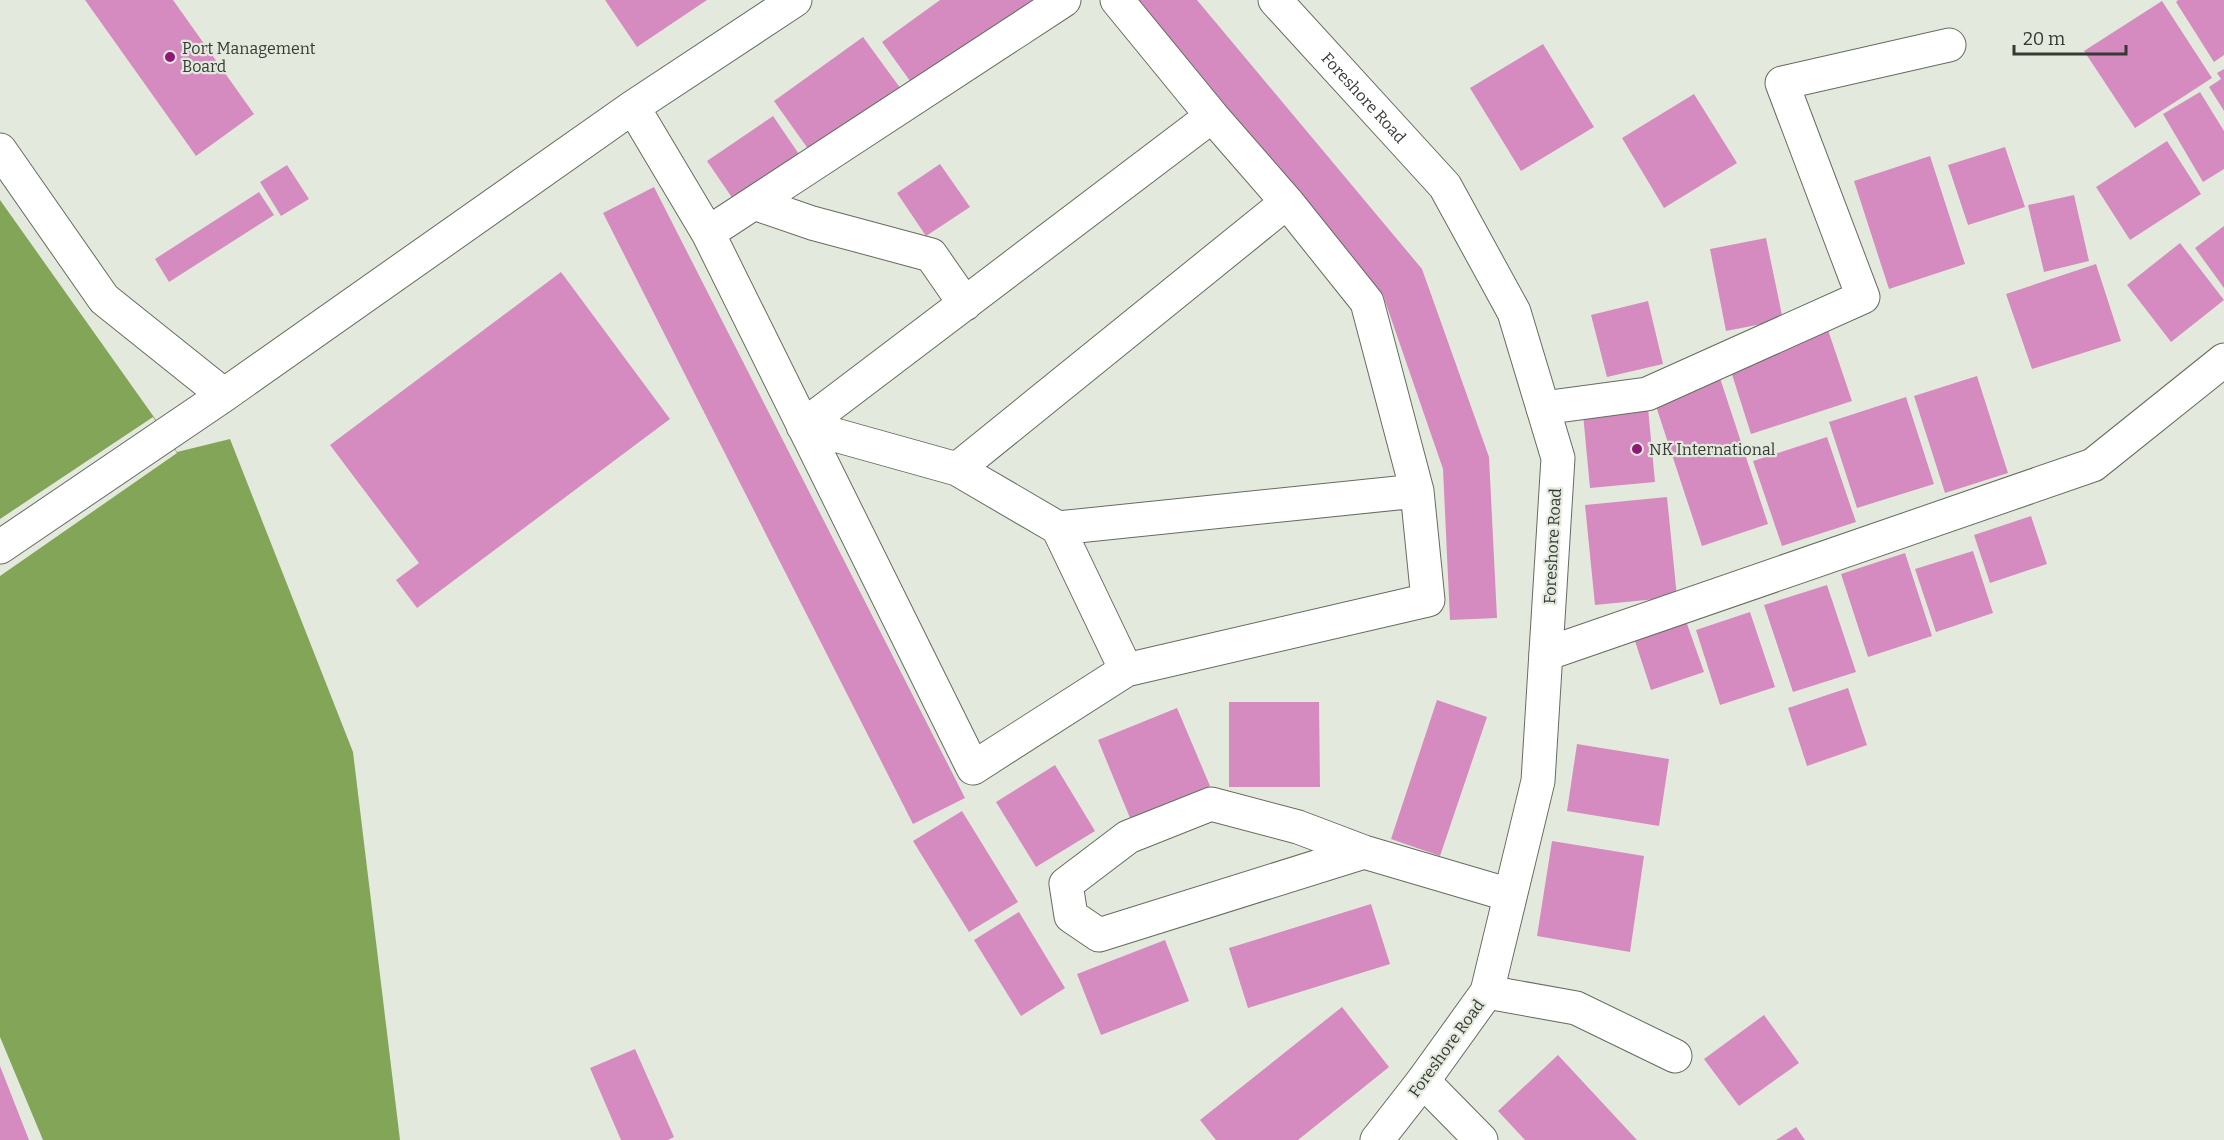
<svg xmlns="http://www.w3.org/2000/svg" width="2224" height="1140" viewBox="0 0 2224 1140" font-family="Bitter,serif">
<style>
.water{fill:#82a557}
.pier{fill:#e3eadd}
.building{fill:#d68bc0}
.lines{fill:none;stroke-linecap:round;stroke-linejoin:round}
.minor-casing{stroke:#666c60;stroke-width:35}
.major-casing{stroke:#666c60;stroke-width:35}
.minor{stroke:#fff;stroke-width:33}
.major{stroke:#fff;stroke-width:33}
.poi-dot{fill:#901978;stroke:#e3eadd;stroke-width:2}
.labels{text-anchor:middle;stroke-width:4.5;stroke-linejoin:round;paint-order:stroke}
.poi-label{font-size:16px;fill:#363934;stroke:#e3eadd;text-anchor:start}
.street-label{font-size:16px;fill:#363934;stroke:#e3eadd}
</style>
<rect width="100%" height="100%" fill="#e3eadd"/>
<path class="water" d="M0,200L166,434L177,452L230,439L353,752L400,1140H0Z"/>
<path class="pier" d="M153,417L177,453L0,576V519Z
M0,1037L43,1140H0Z"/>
<path class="building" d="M85,0H173L254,114L196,156Z
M605,0H707L637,47Z
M940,0H1043L918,92L882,42Z
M1136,0H1197L1422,269L1489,457L1497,618L1450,620L1443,469L1383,295Z
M2178,0H2224V55L2214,62L2176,2Z
M2162,1L2212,78L2135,128L2084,51Z
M863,37L901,89L811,153L774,101Z
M1543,44L1594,127L1521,171L1470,88Z
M2224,69V111L2209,87L2221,79L2217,73Z
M2200,92L2224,131V169L2203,182L2163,114Z
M1694,94L1737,163L1664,208L1622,138Z
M773,116L803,160L737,205L707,161Z
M2167,141L2201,194L2130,240L2096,187Z
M2005,147L2025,207L1968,225L1948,165Z
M1930,156L1965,264L1889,289L1854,181Z
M940,164L970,207L926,236L897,193Z
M287,165L309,199L281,216L260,182Z
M654,187L965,798L913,824L603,213Z
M259,192L274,215L169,282L155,259Z
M2074,195L2089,261L2044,272L2028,205Z
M2224,226V288L2195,248Z
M1766,238L1783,320L1726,331L1710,249Z
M2180,243L2224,300L2171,342L2127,285Z
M2096,264L2121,341L2032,369L2006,294Z
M561,272L670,419L417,608L396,580L419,563L330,445Z
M1648,301L1663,364L1607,377L1591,315Z
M1828,330L1852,401L1751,434L1728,362Z
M1718,372L1768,524L1702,546L1652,394Z
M1977,376L2008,473L1945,493L1914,396Z
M1906,397L1934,484L1857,508L1829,422Z
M1648,408L1655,482L1590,488L1583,414Z
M1827,437L1856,522L1782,546L1753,461Z
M1667,497L1677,597L1595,605L1585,505Z
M2031,516L2047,564L1990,583L1974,535Z
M1973,551L1993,613L1936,632L1915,569Z
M1905,553L1932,636L1868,657L1841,574Z
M1827,585L1856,672L1793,692L1764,605Z
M1750,612L1775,687L1720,705L1696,630Z
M1685,618L1704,672L1651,690L1633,635Z
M1848,688L1867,745L1807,766L1788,708Z
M1437,700L1487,717L1440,856L1391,839Z
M1229,702H1319L1320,787H1229Z
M1177,708L1210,786L1130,818L1098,740Z
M1577,744L1669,759L1659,826L1567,811Z
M1055,765L1095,831L1036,867L996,802Z
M962,811L1018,902L969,932L913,841Z
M1552,841L1644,856L1630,952L1537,936Z
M1371,904L1390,964L1248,1008L1229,948Z
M1019,912L1065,988L1021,1016L974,940Z
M1165,940L1189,1001L1101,1035L1077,974Z
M1342,1007L1389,1067L1298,1140H1216L1200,1120Z
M1764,1015L1799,1063L1739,1106L1704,1059Z
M635,1049L674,1137L668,1140H621L590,1068Z
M1558,1055L1637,1140H1525L1498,1111Z
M0,1066L29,1140H0Z
M1796,1127L1805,1140H1776Z"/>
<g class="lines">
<defs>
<path id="minor" d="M633,107L708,233L973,768L1126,670L1428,600L1417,491L1367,302L1287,202L1212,116L1117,0
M0,150L104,299L224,395
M754,203L812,223L931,255L965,304
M708,233L1064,0
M1543,408L1647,394L1863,297L1782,83L1949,45
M803,426L957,469L1058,528L1417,491
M803,426L1212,116
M957,469L1287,202
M1058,528L1126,670
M0,547L224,395L633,107L795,0
M1546,654L2093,465L2224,360
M1364,852L1099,935L1071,916L1066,884L1128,837L1211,804L1298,827L1364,852L1510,895
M1487,992L1576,1008L1675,1056
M1423,1081L1481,1140"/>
<g id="major">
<path id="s1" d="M1275,0L1445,186L1514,312L1558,458L1538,781L1487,992L1423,1081L1377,1140"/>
</g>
</defs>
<use href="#minor" class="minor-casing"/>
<use href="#major" class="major-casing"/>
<use href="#minor" class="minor"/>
<use href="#major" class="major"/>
</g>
<g class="poi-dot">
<circle cx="170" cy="57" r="6"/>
<circle cx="1637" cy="449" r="6"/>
</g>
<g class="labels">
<g class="poi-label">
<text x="182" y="54">Port Management<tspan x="182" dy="18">Board</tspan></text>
<text x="1649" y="455">NK International</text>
</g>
<g class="street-label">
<text dy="6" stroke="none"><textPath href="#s1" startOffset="132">Foreshore Road</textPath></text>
<text transform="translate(1552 546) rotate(-87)" y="6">Foreshore Road</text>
<text transform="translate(1446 1048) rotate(-54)" y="6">Foreshore Road</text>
</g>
</g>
<path d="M2014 45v9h112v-9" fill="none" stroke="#363934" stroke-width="3"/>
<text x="2023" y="45" font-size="18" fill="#363934" stroke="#e3eadd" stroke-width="4.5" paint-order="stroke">20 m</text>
</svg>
